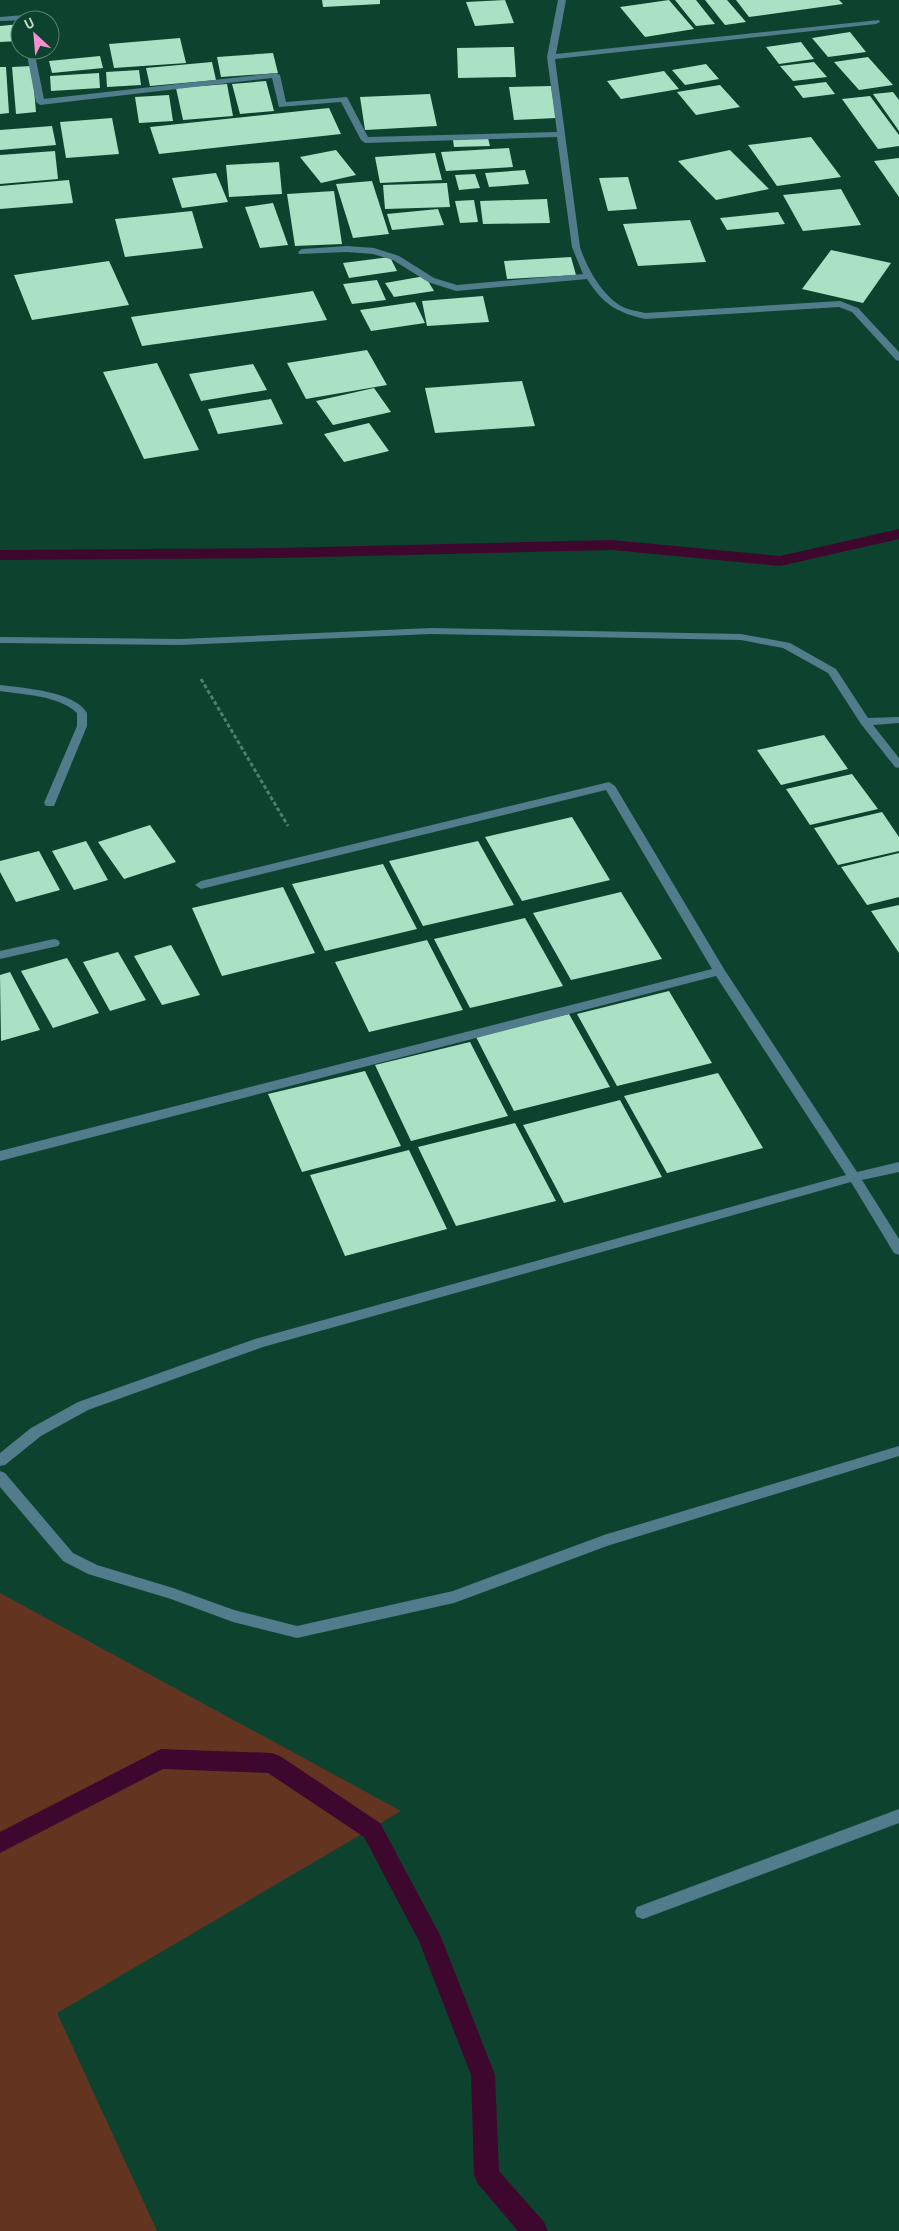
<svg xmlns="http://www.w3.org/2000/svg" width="899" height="2231" viewBox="0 0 899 2231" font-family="'PT Sans',sans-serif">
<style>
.green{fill:#633521}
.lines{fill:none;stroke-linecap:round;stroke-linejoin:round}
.stream{fill:#3e072e;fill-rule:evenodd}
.building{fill:#aae0c4}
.path{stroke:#527e6b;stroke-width:3;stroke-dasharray:4 2.5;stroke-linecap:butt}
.minor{fill:#517c8c;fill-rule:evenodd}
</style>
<rect width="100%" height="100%" fill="#0d432e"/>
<path class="green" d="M0,1593L401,1811L57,2013L157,2231H0Z"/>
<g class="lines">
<path class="stream" d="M899,529V539L780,566L612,550L278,558L0,560V550L278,548L612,540L780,556Z
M161,1749L272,1753L280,1756L380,1823L441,1937L495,2075L499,2171L544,2222L548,2231H518L478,2184L474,2175L471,2075L419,1941L364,1837L268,1773L163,1769L0,1853V1832Z"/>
</g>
<path class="building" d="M322,0H380V4L323,7Z
M505,0L514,23L475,26L466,2Z
M669,0L694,29L645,37L620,7Z
M675,0H696L715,24L696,26Z
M705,0H727L746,22L725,25Z
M736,0H839L843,4L749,17Z
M20,24V41L0,42V26Z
M850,32L866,52L828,57L812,38Z
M180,38L186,63L114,68L109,44Z
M801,42L814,59L779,64L766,47Z
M514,47L516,77L458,78L457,48Z
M273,53L278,73L221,77L217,57Z
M100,56L103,68L52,73L49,61Z
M868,57L893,85L859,90L834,62Z
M212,62L216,80L150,86L146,68Z
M814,62L827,77L793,81L780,66Z
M706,64L719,79L685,85L672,70Z
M32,66L36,112L16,114L12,67Z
M0,67H6L9,113L0,114Z
M139,70L141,85L107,87L106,72Z
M664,71L679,89L621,99L607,81Z
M99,73L100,88L51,91L50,76Z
M266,81L274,111L240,114L232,84Z
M826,82L835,94L803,98L794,86Z
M227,84L233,116L183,120L176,88Z
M720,85L740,107L696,115L677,92Z
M551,86L556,118L514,120L509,87Z
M893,92L899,100V131L873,94Z
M430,94L437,126L365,130L360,97Z
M169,95L173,121L139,123L135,97Z
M870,96L899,135V146L878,149L842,99Z
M329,108L341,134L159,154L150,127Z
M112,118L119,154L66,158L60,122Z
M52,126L56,145L0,150V130Z
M811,137L841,177L777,186L748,145Z
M488,138L490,146L454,147L453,140Z
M509,148L513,167L446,171L441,152Z
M336,150L356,175L321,183L300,157Z
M730,150L769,189L716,200L678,161Z
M55,151L58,179L0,184V155Z
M435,153L442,180L380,183L375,157Z
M899,158V197L874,161Z
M279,162L282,194L229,197L226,165Z
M525,170L529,184L489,187L485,173Z
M216,173L228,202L182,208L172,178Z
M475,174L480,188L459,190L455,175Z
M628,177L637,209L608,211L599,178Z
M69,180L73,203L0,209V186Z
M372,181L389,234L353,238L336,184Z
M447,183L450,207L385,209L383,185Z
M841,189L861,225L803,231L783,195Z
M334,191L342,244L295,246L287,194Z
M547,199L550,223L483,224L480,201Z
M474,200L478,222L460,223L455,201Z
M273,203L288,245L260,248L245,207Z
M438,209L444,225L392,230L387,214Z
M192,211L203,248L125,257L115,219Z
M778,212L785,224L727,230L720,218Z
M690,220L706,262L638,266L623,224Z
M831,250L891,263L863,303L802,289Z
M390,257L397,271L349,278L343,263Z
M571,257L576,275L507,279L504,261Z
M109,261L129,305L32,320L14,275Z
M425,276L434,291L394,297L385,283Z
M377,280L386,300L352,304L343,284Z
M313,291L327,320L142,346L131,317Z
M483,296L489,322L427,326L422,301Z
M415,302L425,323L371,331L360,310Z
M367,350L387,385L306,399L287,363Z
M157,363L199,450L144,459L103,372Z
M253,364L267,390L201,401L189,374Z
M522,381L535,426L435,433L425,388Z
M374,388L391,412L333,425L316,401Z
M271,399L283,424L218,434L208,409Z
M369,423L389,451L344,462L324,434Z
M824,735L848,769L781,785L757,750Z
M852,774L878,809L810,825L786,789Z
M882,812L899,837V851L838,865L814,828Z
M572,817L610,880L522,901L485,837Z
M150,825L176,862L124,879L98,842Z
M86,841L108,880L74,890L52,851Z
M478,841L514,905L423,926L389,861Z
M39,851L60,890L16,902L0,872V861Z
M899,853V897L867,905L841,867Z
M383,864L417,929L325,951L292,884Z
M283,887L315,953L222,976L192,908Z
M621,892L662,959L571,980L533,913Z
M899,905V953L871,911Z
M525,918L563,986L470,1008L434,939Z
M427,940L463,1010L369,1032L335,962Z
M171,945L200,995L162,1005L134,956Z
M118,952L146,1000L110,1011L83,962Z
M67,958L99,1013L53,1028L21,971Z
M10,972L40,1030L1,1041L0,975Z
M669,991L712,1063L617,1086L577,1014Z
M569,1014L610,1087L514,1111L476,1037Z
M470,1042L508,1116L411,1141L375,1065Z
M365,1071L401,1146L302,1172L268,1094Z
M718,1073L763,1148L667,1173L624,1096Z
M620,1100L662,1177L564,1203L523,1125Z
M515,1123L556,1201L456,1226L418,1147Z
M409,1150L447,1229L345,1256L310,1175Z"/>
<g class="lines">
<path class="path" d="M201,679L288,826"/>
<path class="minor" d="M558,0H566L556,54L879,20L880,22L876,24L555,59L580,247C587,268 602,296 623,307C629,310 638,311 645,313L840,301L858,308L899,352V361L896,360L852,312L839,307L645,319C616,312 604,305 587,279L456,291L428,282L393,260L373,254L347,252L299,254L298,252L302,249L347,246L374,248L399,256L434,278L457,285L583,274L572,247L557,137L365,143L361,140L341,102L279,107L272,78L40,105L36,102L26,50H34L44,99L276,73L280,75L286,102L347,97L368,137L557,132L547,57Z
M24,15H27L29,20L0,21V17Z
M431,628L741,634L790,643L836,669L868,718L899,717V723L873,725L899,758V768L895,767L861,724L828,673L783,648L741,640L431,634L180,645L0,643V637L180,639Z
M0,685C24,688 74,691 87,713V726L54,806H46L44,803L77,726V713C58,695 24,695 0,691Z
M609,782L615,786L724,969L857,1172L899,1162V1172L862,1180L899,1239V1255L894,1253L851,1182L263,1347L88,1410L41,1436L5,1465L0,1466V1453L31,1428L78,1402L255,1339L846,1175L716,976L0,1161V1151L712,969L606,790L201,889L195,885L201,881Z
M54,939L58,940L60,943L58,946L0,959V951Z
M899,1446V1456L607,1546L454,1603L297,1638L233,1622L171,1599L88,1574L63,1561L0,1487V1471L5,1473L73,1553L97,1565L173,1588L234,1610L297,1626L453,1591L604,1535Z
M899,1809V1823L643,1919L637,1917L635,1912L637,1907Z"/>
</g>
<g transform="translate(35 35) rotate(334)"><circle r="24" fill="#0d432e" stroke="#56816f"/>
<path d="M0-4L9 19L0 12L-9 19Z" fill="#f690d0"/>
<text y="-8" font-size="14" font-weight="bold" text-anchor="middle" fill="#c4ded0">U</text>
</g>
</svg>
